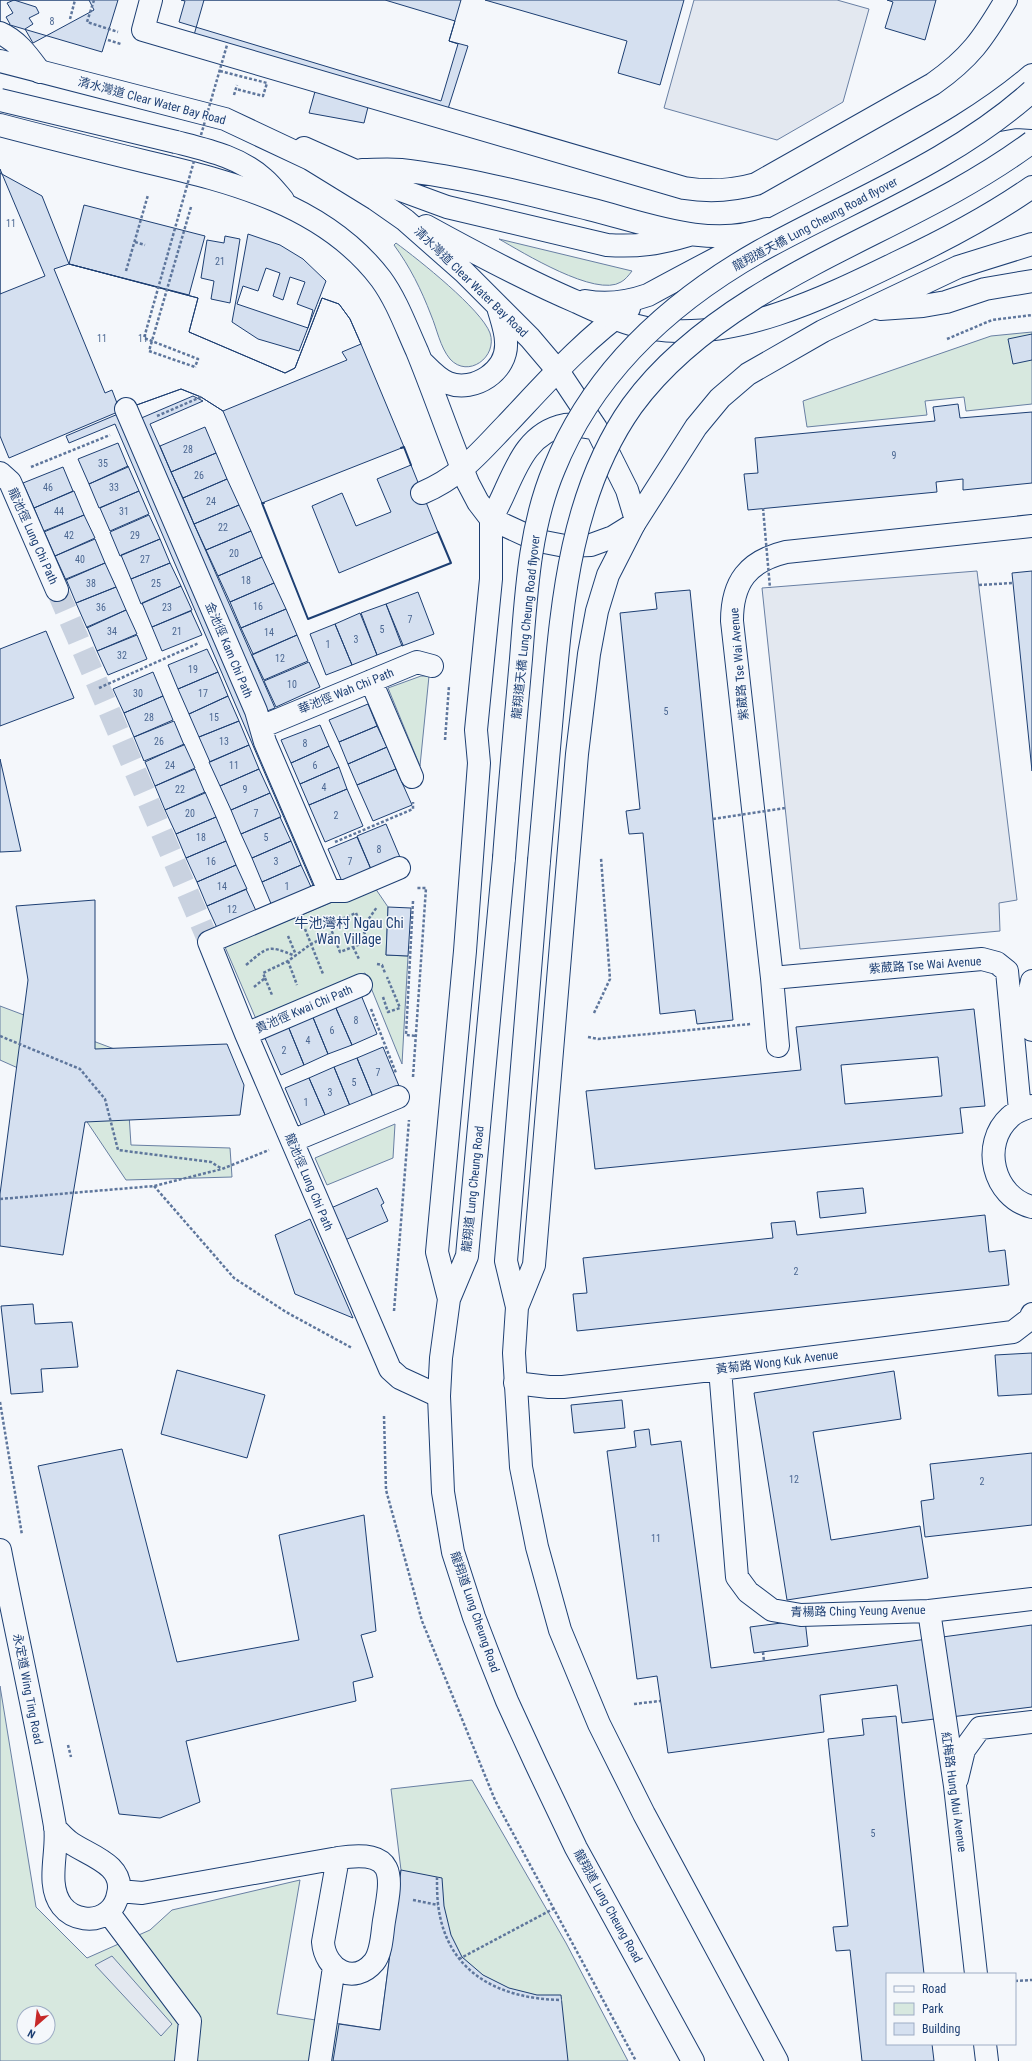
<svg xmlns="http://www.w3.org/2000/svg" width="1032" height="2061" viewBox="0 0 1032 2061" font-family="'Roboto Condensed','Noto Sans TC',sans-serif">
<style>
.green{fill:#d7e8df;stroke:#687fa3;fill-rule:evenodd}
.parking{fill:#e3e8f0;stroke:#687fa3}
.building{fill:#d5e0f0;stroke:#1d3f73;fill-rule:evenodd}
.lines{fill:none;stroke-linecap:round;stroke-linejoin:round}
.minor-tunnel{stroke:#c9d2e0;stroke-width:22;stroke-dasharray:22 11;stroke-linecap:butt}
.minor-casing{stroke:#1d3f73;stroke-width:24}
.major-casing{stroke:#1d3f73;stroke-width:24}
.highway-casing{stroke:#1d3f73;stroke-width:24}
.path{stroke:#5e769c;stroke-width:2.5;stroke-dasharray:3 2;stroke-linecap:butt}
.minor{stroke:#f4f7fb;stroke-width:22}
.major{stroke:#f4f7fb;stroke-width:22}
.highway{stroke:#f4f7fb;stroke-width:22}
.major-bridge-casing{stroke:#1d3f73;stroke-width:24;stroke-linecap:butt}
.highway-bridge-casing{stroke:#1d3f73;stroke-width:24;stroke-linecap:butt}
.path-bridge{stroke:#5e769c;stroke-width:2.5;stroke-dasharray:3 2;stroke-linecap:butt}
.major-bridge{stroke:#f4f7fb;stroke-width:22}
.highway-bridge{stroke:#f4f7fb;stroke-width:22}
.wall{stroke:#1d3f73;stroke-width:2}
.labels{text-anchor:middle;stroke-width:3;stroke-linejoin:round;paint-order:stroke}
.number-label{font-size:10px;fill:#4b6792}
.street-label{font-size:12px;fill:#1d3f73;stroke:#f4f7fb}
.quarter-label{font-size:14px;fill:#1d3f73;stroke:#f4f7fb}
</style>
<rect width="100%" height="100%" fill="#f4f7fb"/>
<path class="green" d="M499,239L632,271C629,275 625,280 621,282C596,298 522,252 499,239Z
M396,243C419,260 481,309 490,333C498,357 468,379 450,359C440,347 437,329 431,315C421,289 410,267 394,245Z
M1032,332V404L966,411L964,397L925,401L927,415L807,427L803,401L991,336Z
M421,676H429L420,766L388,688Z
M373,885L388,907L386,955L408,956L402,1064L365,973L256,1019L225,947Z
M0,1006L125,1053L131,1145L230,1148L232,1177L126,1180L65,1089L0,1060Z
M395,1124L393,1158L327,1185L315,1158Z
M0,1686L36,1907L87,1958L150,1930L172,1910L300,1880L277,2014L380,2030L401,1870L391,1789L472,1780L566,1943L628,2061H0ZM24,2013H48V2037H24Z"/>
<path class="parking" d="M694,0H837L869,9L843,102L777,140L664,108Z
M977,571L1017,900L999,903L1000,931L800,949L762,588Z
M112,1956L172,2024L161,2036L95,1965Z"/>
<path class="building" d="M0,0H89L94,10L33,43L25,29L33,24L29,18L39,13L36,7L14,0L7,3L13,13L6,17L10,24L0,30Z
M0,0H118L102,52L0,22Z
M181,0H385L455,21L449,41L458,44L441,101L179,22L185,1Z
M204,0H461L449,41L468,46L447,112L194,35Z
M485,0H684L660,85L618,73L627,41Z
M887,0H936L925,40L885,28L893,2Z
M316,88L369,103L364,123L309,113Z
M0,169L45,276L0,294Z
M0,173L42,196L69,264L198,298L189,332L285,373L295,368L322,298L339,304L350,319L361,344L404,447L262,503L223,411L201,397L181,389L120,411L9,458L0,436Z
M84,205L205,236L189,295L69,264Z
M248,234L280,245L303,259L326,281L299,351L258,339L232,322Z
M225,236L240,239L230,303L211,299L214,281L201,278L207,240L224,243Z
M69,264L198,298L189,332L285,373L295,368L322,298L339,304L350,319L361,344L342,352L347,360L223,411L201,397L181,389L120,411L112,390L105,393L54,269Z
M266,268L280,273L273,296L283,300L290,277L305,282L297,304L313,310L308,328L237,304L243,286L258,291Z
M1032,334V360L1013,364L1008,339Z
M193,396L203,401L150,424L275,708L267,711L139,419Z
M958,404L960,418L1032,412V483L963,490V479L936,482L937,492L748,510L744,474L758,473L755,438L935,421L933,407Z
M118,414L321,888L315,890L115,424L69,443L66,436Z
M205,427L216,453L171,472L160,446Z
M118,443L128,467L89,484L78,459Z
M216,453L227,479L183,498L171,472Z
M411,465L438,532L339,573L312,506L342,493L356,526L391,512L377,479Z
M128,466L139,491L99,508L89,484Z
M63,467L73,491L34,508L23,483Z
M227,479L239,505L194,524L183,498Z
M74,491L84,515L44,532L34,508Z
M139,491L149,514L110,531L100,508Z
M239,505L251,531L206,550L194,524Z
M84,515L95,538L55,556L44,531Z
M149,515L160,539L120,556L110,532Z
M251,531L262,557L218,576L206,550Z
M95,539L105,563L66,580L55,556Z
M160,539L170,563L131,579L121,555Z
M262,557L274,583L230,602L218,576Z
M105,563L116,587L76,603L66,579Z
M170,563L181,586L141,604L131,579Z
M1032,571V771L1012,573Z
M274,583L286,609L241,628L230,602Z
M181,586L192,610L152,627L142,603Z
M116,587L126,610L87,628L76,603Z
M690,590L733,1020L697,1024L695,1010L660,1014L643,833L629,834L626,811L640,809L620,613L657,609L655,593Z
M418,592L434,634L402,646L386,604Z
M386,604L403,645L377,655L361,613Z
M286,609L297,635L253,654L241,628Z
M126,610L137,634L97,651L87,627Z
M191,611L202,635L162,651L152,627Z
M360,613L377,655L352,665L335,624Z
M335,624L352,665L326,675L310,634Z
M46,631L74,698L0,726V649Z
M137,635L147,659L108,675L97,651Z
M297,635L308,661L264,680L252,655Z
M207,649L218,672L178,689L168,665Z
M309,662L320,687L276,707L264,681Z
M153,672L163,696L124,713L113,689Z
M218,672L228,696L189,714L178,689Z
M163,696L173,720L134,737L124,713Z
M228,696L239,721L199,737L189,714Z
M368,704L377,726L339,742L329,720Z
M174,721L184,745L144,761L134,737Z
M239,721L249,745L210,762L199,737Z
M320,725L329,746L291,763L281,740Z
M377,726L387,747L348,764L339,742Z
M184,744L195,768L155,786L145,762Z
M249,745L259,769L220,786L209,762Z
M329,746L339,767L300,784L291,763Z
M387,747L396,769L357,785L348,764Z
M0,759L21,851L0,852Z
M339,767L347,789L309,805L300,784Z
M195,769L205,793L165,810L155,786Z
M259,769L270,793L231,810L220,786Z
M396,769L412,805L373,821L357,785Z
M347,789L363,826L325,842L309,805Z
M205,792L216,817L176,834L165,810Z
M270,793L281,817L241,834L231,810Z
M216,817L226,841L186,858L176,834Z
M280,817L291,841L252,858L241,834Z
M386,824L402,862L373,874L357,836Z
M357,837L373,874L344,886L328,849Z
M226,841L236,865L197,882L186,858Z
M291,841L301,865L262,882L252,858Z
M236,865L247,889L207,906L197,882Z
M301,865L312,889L272,906L262,882Z
M246,889L257,913L218,930L207,906Z
M95,900V1049L227,1044L244,1085L240,1115L85,1122L63,1255L0,1246V1194L28,980L16,906Z
M388,907L411,908L408,956L386,955Z
M361,995L377,1034L352,1045L335,1006Z
M335,1006L352,1045L328,1054L312,1015Z
M974,1009L985,1106L960,1108L963,1133L595,1169L586,1091L801,1070L796,1027ZM938,1057L942,1096L845,1104L841,1065Z
M312,1015L328,1054L304,1065L288,1026Z
M288,1026L304,1065L281,1075L264,1036Z
M383,1047L399,1086L373,1097L357,1058Z
M357,1058L373,1097L350,1106L334,1067Z
M334,1067L350,1106L326,1117L309,1078Z
M309,1078L326,1117L302,1127L285,1088Z
M377,1188L384,1203L381,1205L388,1221L345,1240L331,1208Z
M863,1188L866,1213L820,1218L817,1192Z
M985,1215L989,1252L1005,1250L1009,1285L577,1331L573,1294L587,1293L583,1258L773,1238L771,1223L795,1221L797,1235Z
M310,1219L353,1318L295,1294L275,1235Z
M33,1304L35,1324L72,1322L78,1367L41,1369L43,1392L11,1394L1,1306Z
M1032,1353V1394L998,1396L995,1355Z
M177,1370L265,1395L247,1458L161,1434Z
M894,1371L901,1419L813,1432L831,1540L920,1526L928,1578L787,1600L754,1393Z
M622,1400L625,1428L574,1433L571,1405Z
M649,1429L651,1445L681,1441L711,1668L1032,1625V1707L902,1723L897,1685L820,1695L824,1732L668,1753L657,1676L637,1679L607,1451L636,1447L634,1431Z
M122,1449L177,1662L299,1640L279,1535L364,1515L376,1631L361,1635L373,1677L353,1682L356,1701L186,1741L200,1802L160,1818L119,1814L38,1466Z
M1032,1453V1525L925,1537L921,1501L934,1499L930,1464Z
M805,1620L808,1646L754,1653L750,1627Z
M896,1716L924,1974H887V2044H932L934,2061H862L850,1950L836,1951L833,1927L848,1926L828,1739L864,1735L862,1719Z
M401,1870L442,1878L444,1906L451,1935L462,1957L483,1975L509,1988L537,1995H561L568,2061H333L339,2024L380,2030Z"/>
<g class="lines">
<path class="minor-tunnel" d="M57,590L209,942"/>
<defs>
<path id="minor" d="M151,0L143,30L684,188C710,192 731,191 756,184L933,84C970,58 983,39 1006,0
M0,33C18,41 28,56 40,72
M304,148L387,185L447,207L607,245C638,247 659,244 689,235
M362,170C374,170 388,169 401,170C462,177 529,194 589,209C646,223 707,249 767,229
M126,409L256,711L265,742L329,891
M0,473L10,482L57,590
M422,493C461,476 478,454 506,425C544,385 584,339 629,308
M371,681L412,777
M261,727L417,662L432,666
M399,868L345,891H329L209,942L246,1034L390,1369L400,1378L439,1396
M772,978L982,959L997,963L1007,971L1020,1110
M1032,981L1030,990L1032,1030
M246,1034L361,985
M778,1046L772,978L732,621C732,582 748,561 786,552L1032,526
M1032,1106C1024,1109 1016,1111 1010,1117C980,1144 993,1197 1032,1207
M292,1141L398,1097
M720,1369L737,1577L748,1592L772,1610L801,1615L929,1611L1032,1599
M515,1383L549,1387H563L720,1369L1013,1332L1030,1319L1032,1314
M0,1550C18,1642 39,1734 55,1826C59,1851 45,1884 62,1906C73,1920 95,1923 108,1912C114,1907 117,1900 118,1894C126,1865 88,1855 71,1843C65,1839 60,1833 55,1828
M929,1611L955,1786L976,1974
M957,1779L964,1750L980,1728L1032,1722
M119,1891L142,1893L338,1858C398,1849 392,1875 384,1921C382,1933 382,1952 374,1962C354,1986 325,1970 323,1942L338,1858
M108,1912L190,2021L186,2061
M985,2044L987,2061
M320,2061L334,1967"/>
<path id="major" d="M0,61L225,119L310,159L375,199L405,220L464,272L530,338L558,371L596,428L627,490L636,520
M988,122L1016,117L1032,118
M0,125C49,138 98,150 147,162C232,182 325,205 381,279C397,301 406,327 417,351C435,395 450,440 468,483L478,502L491,519L539,541L565,546L591,545L613,537L634,524L696,427L720,398L748,374L823,331L958,267L1032,244
M176,142C207,150 240,157 264,179C271,185 277,193 283,200
M426,226C475,253 525,280 577,302C601,313 626,325 652,329C734,342 824,298 896,263C943,241 989,217 1032,187
M585,301C606,305 628,302 648,295C725,253 803,214 879,173C933,143 985,115 1032,75
M880,309L923,306L946,302L985,289L1032,281
M422,362C430,370 438,379 448,383C474,393 508,371 506,342C506,331 501,318 498,307
M491,519C512,485 519,434 565,425C573,424 584,427 592,428"/>
<path id="highway" d="M504,858L467,1256L449,1299L441,1358L439,1396L443,1492L453,1552L474,1617L489,1656L507,1701L536,1764L576,1848L693,2061
M539,861L506,1261L517,1307L514,1353L521,1467L537,1547L560,1630L599,1724L644,1814L777,2061
M449,1299L437,1252L465,951L479,763L476,730L491,579V519
M517,1307L534,1265L577,754L589,654L597,611L608,575L634,524"/>
</defs>
<use href="#minor" class="minor-casing"/>
<use href="#major" class="major-casing"/>
<use href="#highway" class="highway-casing"/>
<path class="path" d="M94,0L87,22L118,32
M70,19L75,0
M108,40L121,44
M234,95L237,85
M191,207L149,351L195,367
M135,242L145,245
M126,271L148,195
M947,339L992,320L1032,315
M157,416L201,397
M31,467L110,435
M979,585L1013,583
M99,688L199,643
M445,740L449,686
M335,842L413,809V802
M413,901L406,1035L416,1036
M356,913L368,941L340,952L329,924Z
M363,927L377,907
M305,929L323,974
M288,936L296,955
M353,947L359,959
M288,961L297,985
M377,964L382,965L385,973
M246,965C268,947 267,944 295,956
M265,978L272,995
M254,987L265,978L263,973L288,961L311,944L332,934
M383,997L388,1012L400,1008L387,977
M371,1009L396,1073
M594,1013L610,979L601,858
M0,1036L80,1069L105,1099L118,1150L211,1162L222,1169
M588,1037L598,1039L751,1024
M413,1077L426,888H416
M154,1186L234,1278L286,1312L352,1348
M0,1199L154,1186L222,1169L269,1150
M394,1311L409,1120
M0,1402L22,1535
M384,1416L386,1490L422,1621L495,1800L636,2061
M763,1652L764,1661
M634,1704L660,1701
M68,1745L71,1757
M437,1877C437,1886 437,1895 438,1904C446,1973 499,1999 562,2000
M413,1900L438,1905
M459,1959L553,1909
M1015,1981L1032,1980"/>
<use href="#minor" class="minor"/>
<use href="#major" class="major"/>
<use href="#highway" class="highway"/>
<defs>
<path id="major-bridge" d="M0,100L176,142"/>
<path id="highway-bridge" d="M504,858C509,792 515,726 521,659C526,597 529,528 554,469C593,372 670,302 760,251C852,200 953,162 1032,91
M539,861C544,808 548,756 553,703C562,602 571,492 632,406C664,362 707,328 753,299C843,242 946,206 1032,142"/>
</defs>
<use href="#major-bridge" class="major-bridge-casing"/>
<use href="#highway-bridge" class="highway-bridge-casing"/>
<path class="path-bridge" d="M220,71L267,83L263,96L236,89
M201,135L227,45
M194,161L144,338L198,359L195,367
M763,508L770,588
M713,819L785,808"/>
<use href="#major-bridge" class="major-bridge"/>
<use href="#highway-bridge" class="highway-bridge"/>
<path class="wall" d="M401,448L404,447L411,465
M264,503H262L308,619L451,563L438,532"/>
</g>
<g class="labels">
<g class="number-label">
<text x="52" y="25">8</text>
<text x="11" y="227">11</text>
<text x="220" y="265">21</text>
<text x="102" y="342">11</text>
<text x="143" y="342">11</text>
<text x="188" y="453">28</text>
<text x="894" y="459">9</text>
<text x="103" y="467">35</text>
<text x="199" y="479">26</text>
<text x="48" y="491">46</text>
<text x="114" y="491">33</text>
<text x="211" y="505">24</text>
<text x="59" y="515">44</text>
<text x="124" y="515">31</text>
<text x="223" y="531">22</text>
<text x="69" y="539">42</text>
<text x="135" y="539">29</text>
<text x="234" y="557">20</text>
<text x="80" y="563">40</text>
<text x="145" y="563">27</text>
<text x="246" y="584">18</text>
<text x="91" y="587">38</text>
<text x="156" y="587">25</text>
<text x="258" y="610">16</text>
<text x="101" y="611">36</text>
<text x="167" y="611">23</text>
<text x="410" y="623">7</text>
<text x="382" y="633">5</text>
<text x="112" y="635">34</text>
<text x="177" y="635">21</text>
<text x="269" y="636">14</text>
<text x="356" y="643">3</text>
<text x="328" y="648">1</text>
<text x="122" y="659">32</text>
<text x="280" y="662">12</text>
<text x="193" y="673">19</text>
<text x="292" y="688">10</text>
<text x="138" y="697">30</text>
<text x="203" y="697">17</text>
<text x="666" y="715">5</text>
<text x="149" y="721">28</text>
<text x="214" y="721">15</text>
<text x="159" y="745">26</text>
<text x="224" y="745">13</text>
<text x="305" y="747">8</text>
<text x="170" y="769">24</text>
<text x="234" y="769">11</text>
<text x="315" y="769">6</text>
<text x="324" y="791">4</text>
<text x="180" y="793">22</text>
<text x="245" y="793">9</text>
<text x="190" y="817">20</text>
<text x="256" y="817">7</text>
<text x="336" y="819">2</text>
<text x="201" y="841">18</text>
<text x="266" y="841">5</text>
<text x="379" y="853">8</text>
<text x="211" y="865">16</text>
<text x="276" y="865">3</text>
<text x="350" y="865">7</text>
<text x="222" y="890">14</text>
<text x="287" y="890">1</text>
<text x="232" y="913">12</text>
<text x="356" y="1024">8</text>
<text x="332" y="1034">6</text>
<text x="308" y="1044">4</text>
<text x="284" y="1054">2</text>
<text x="378" y="1076">7</text>
<text x="354" y="1086">5</text>
<text x="330" y="1096">3</text>
<text x="306" y="1106">1</text>
<text x="796" y="1275">2</text>
<text x="794" y="1483">12</text>
<text x="982" y="1485">2</text>
<text x="656" y="1542">11</text>
<text x="873" y="1837">5</text>
</g>
<g class="street-label">
<text transform="translate(152 101) rotate(15)" y="4">清水灣道 Clear Water Bay Road</text>
<text transform="translate(815 224) rotate(-28)" y="4">龍翔道天橋 Lung Cheung Road flyover</text>
<text transform="translate(471 282) rotate(44)" y="4">清水灣道 Clear Water Bay Road</text>
<text transform="translate(33 536) rotate(66)" y="4">龍池徑 Lung Chi Path</text>
<text transform="translate(526 627) rotate(-84)" y="4">龍翔道天橋 Lung Cheung Road flyover</text>
<text transform="translate(229 650) rotate(67)" y="4">金池徑 Kam Chi Path</text>
<text transform="translate(739 664) rotate(-95)" y="4">紫葳路 Tse Wai Avenue</text>
<text transform="translate(346 691) rotate(-22)" y="4">華池徑 Wah Chi Path</text>
<text transform="translate(925 965) rotate(-4)" y="4">紫葳路 Tse Wai Avenue</text>
<text transform="translate(304 1009) rotate(-23)" y="4">貴池徑 Kwai Chi Path</text>
<text transform="translate(309 1182) rotate(67)" y="4">龍池徑 Lung Chi Path</text>
<text transform="translate(473 1189) rotate(-84)" y="4">龍翔道 Lung Cheung Road</text>
<text transform="translate(777 1362) rotate(-7)" y="4">黃菊路 Wong Kuk Avenue</text>
<text transform="translate(858 1611) rotate(-1)" y="4">青楊路 Ching Yeung Avenue</text>
<text transform="translate(475 1612) rotate(71)" y="4">龍翔道 Lung Cheung Road</text>
<text transform="translate(28 1689) rotate(79)" y="4">永定道 Wing Ting Road</text>
<text transform="translate(954 1792) rotate(82)" y="4">紅梅路 Hung Mui Avenue</text>
<text transform="translate(608 1906) rotate(61)" y="4">龍翔道 Lung Cheung Road</text>
</g>
<g class="quarter-label">
<text x="349" y="928">牛池灣村 Ngau Chi<tspan x="349" dy="16">Wan Village</tspan></text>
</g>
</g>
<rect x="886" y="1973" width="130" height="72" fill="#f4f7fb" stroke="#9eadc5"/>
<rect x="894" y="1986" width="20" height="6" fill="#f4f7fb" stroke="#9eadc5"/>
<text x="922" y="1993" font-size="12" fill="#1d3f73">Road</text>
<rect x="894" y="2003" width="20" height="12" fill="#d7e8df" stroke="#9eadc5"/>
<text x="922" y="2013" font-size="12" fill="#1d3f73">Park</text>
<rect x="894" y="2023" width="20" height="12" fill="#d5e0f0" stroke="#9eadc5"/>
<text x="922" y="2033" font-size="12" fill="#1d3f73">Building</text>
<g transform="translate(36 2025) rotate(208)"><circle r="19" fill="#f4f7fb" stroke="#9eadc5"/>
<path d="M0-3L7 15L0 10L-7 15Z" fill="#c62828"/>
<text y="-6" font-size="11" font-weight="bold" text-anchor="middle" fill="#1d3f73">N</text>
</g>
</svg>
